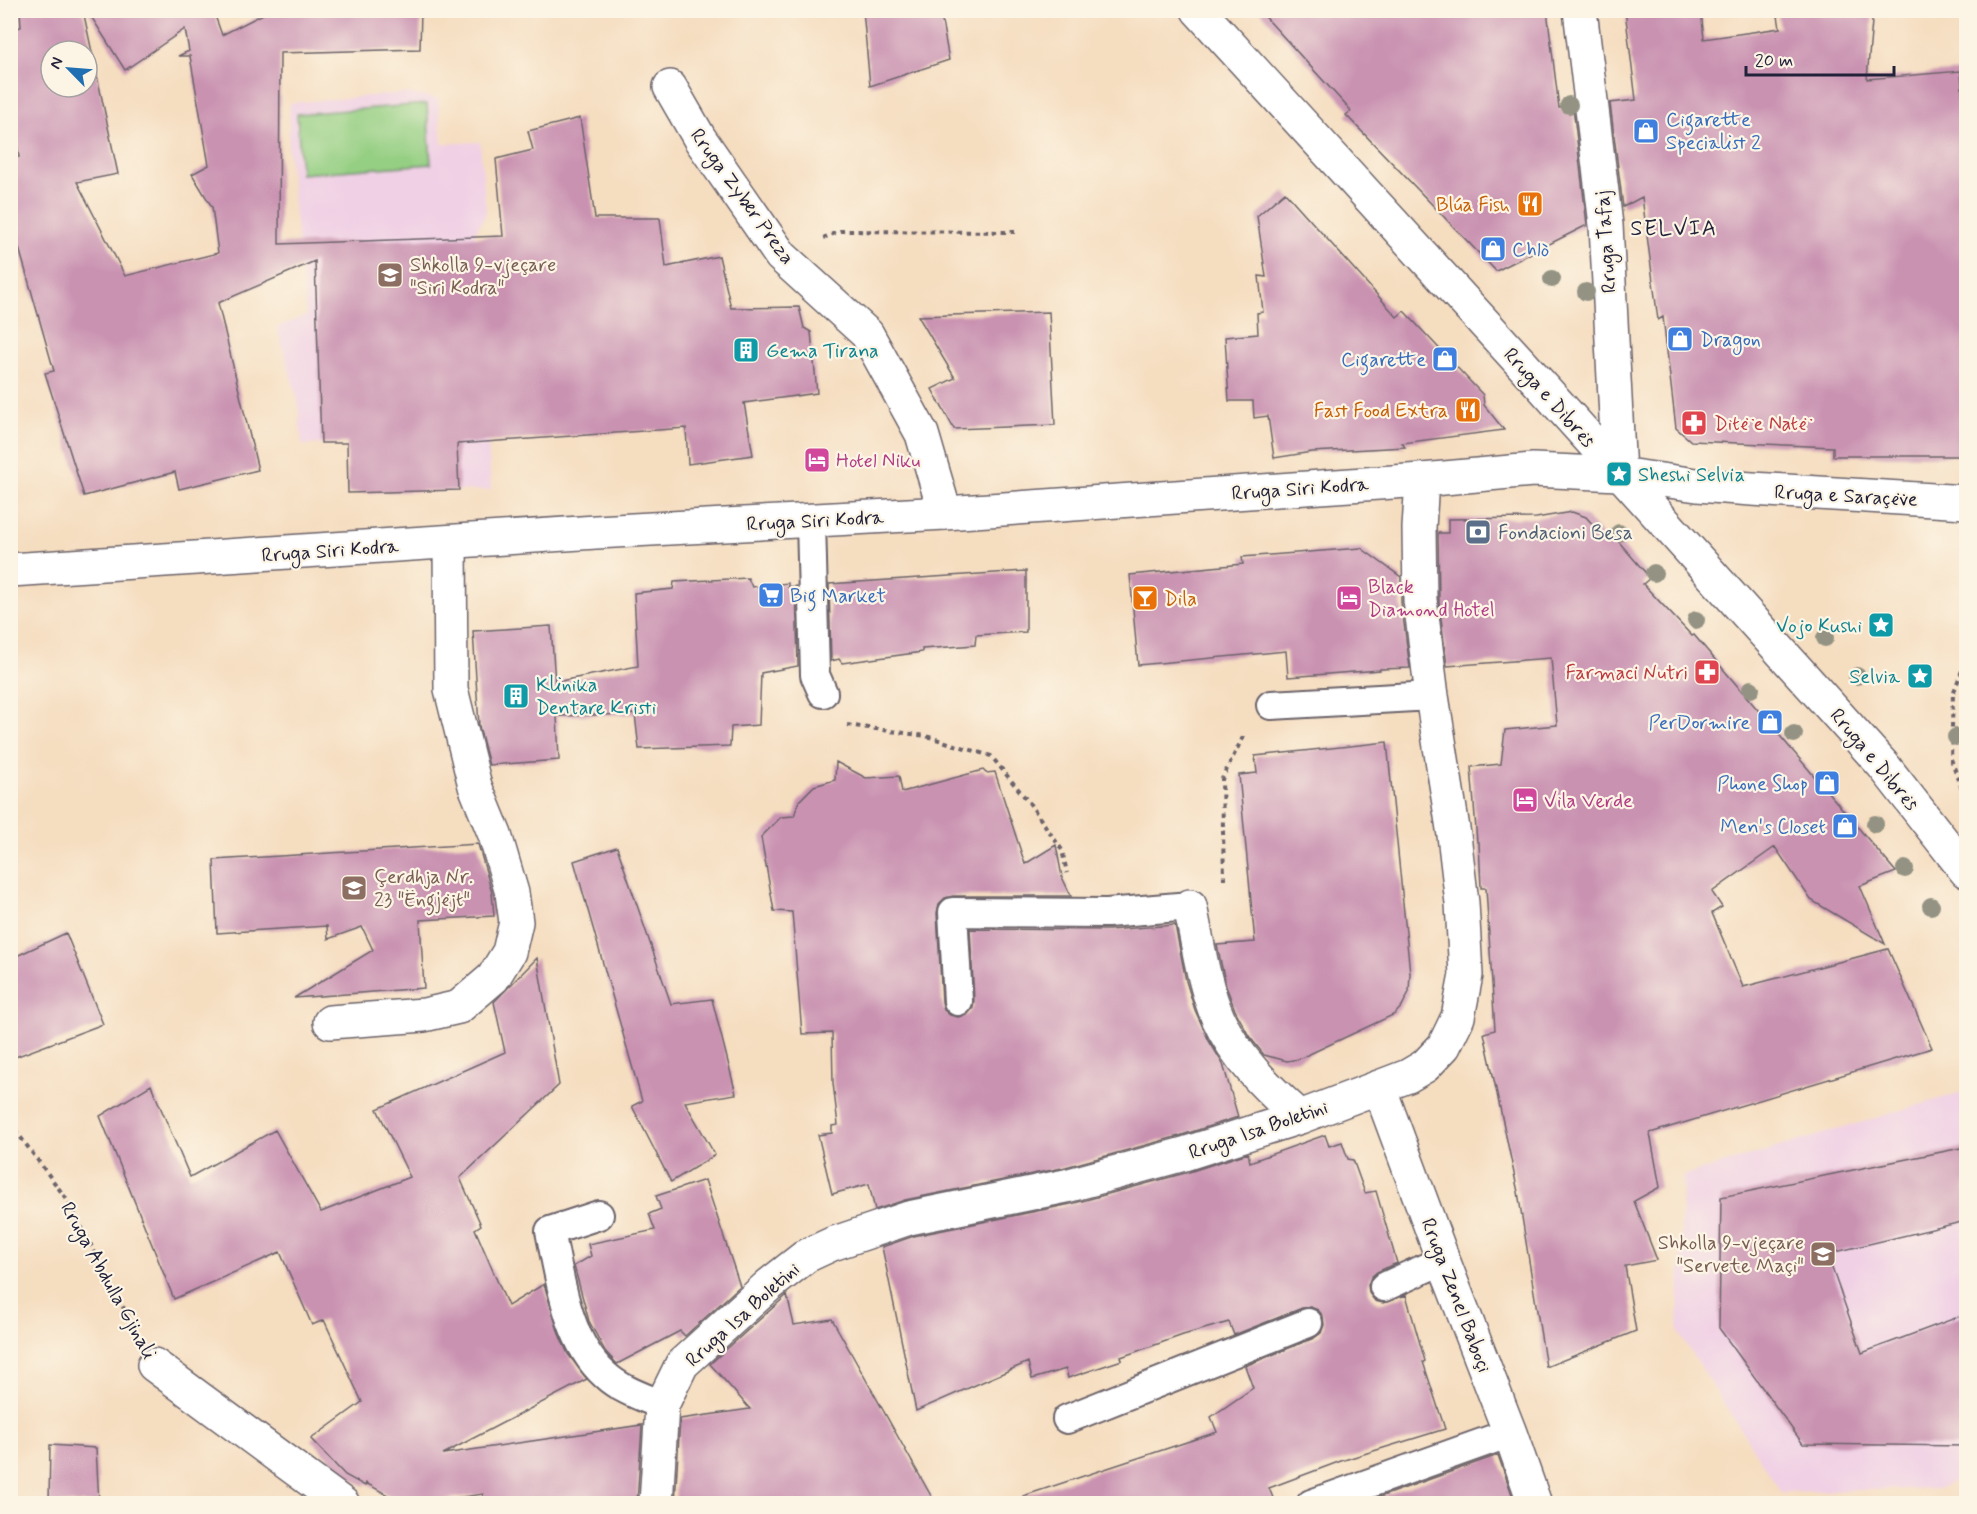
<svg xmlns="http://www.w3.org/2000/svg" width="1977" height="1514" viewBox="0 0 1977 1514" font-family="Mynerve,sans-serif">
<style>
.built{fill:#f0d0e5}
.green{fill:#95cf83;stroke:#5c785f;stroke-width:1.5}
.building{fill:#c992b1;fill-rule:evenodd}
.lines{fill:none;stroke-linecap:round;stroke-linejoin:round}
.service-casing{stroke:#6c636a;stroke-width:32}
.minor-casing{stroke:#6c636a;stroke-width:36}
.tertiary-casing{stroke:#6c636a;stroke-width:36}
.secondary-casing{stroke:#6c636a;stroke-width:36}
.path{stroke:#6c636a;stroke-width:4;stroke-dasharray:4.5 4.5;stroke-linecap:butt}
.service{stroke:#fff;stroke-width:28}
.minor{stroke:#fff;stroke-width:33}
.tertiary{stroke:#fff;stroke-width:33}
.secondary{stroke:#fff;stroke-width:33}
.tree{fill:#949383}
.labels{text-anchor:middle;stroke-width:4.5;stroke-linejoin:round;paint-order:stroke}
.shop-label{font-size:20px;fill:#366cbe;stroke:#fcf5e5;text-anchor:start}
.street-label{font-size:20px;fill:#22223b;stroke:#fcf5e5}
.food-label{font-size:20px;fill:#c56008;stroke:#fcf5e5;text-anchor:end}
.education-label{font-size:20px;fill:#785e54;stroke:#fcf5e5;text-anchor:start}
.culture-label{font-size:20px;fill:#0d838f;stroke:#fcf5e5;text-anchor:start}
.health-label{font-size:20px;fill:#be3a42;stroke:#fcf5e5;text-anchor:start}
.hotel-label{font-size:20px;fill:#b23c85;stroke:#fcf5e5;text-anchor:start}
.service-label{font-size:20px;fill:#4e5e75;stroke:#fcf5e5;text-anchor:start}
.quarter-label{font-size:22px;letter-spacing:1.5px;fill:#22223b;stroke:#fcf5e5}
</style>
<rect width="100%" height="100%" fill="#fcf5e5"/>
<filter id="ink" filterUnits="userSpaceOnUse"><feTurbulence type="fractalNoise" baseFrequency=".0167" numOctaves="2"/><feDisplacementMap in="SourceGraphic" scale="12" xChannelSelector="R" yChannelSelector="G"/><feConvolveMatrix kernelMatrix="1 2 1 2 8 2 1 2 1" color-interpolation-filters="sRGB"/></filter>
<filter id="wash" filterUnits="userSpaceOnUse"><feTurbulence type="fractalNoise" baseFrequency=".008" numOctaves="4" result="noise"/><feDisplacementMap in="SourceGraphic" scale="24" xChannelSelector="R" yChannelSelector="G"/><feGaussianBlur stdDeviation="1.35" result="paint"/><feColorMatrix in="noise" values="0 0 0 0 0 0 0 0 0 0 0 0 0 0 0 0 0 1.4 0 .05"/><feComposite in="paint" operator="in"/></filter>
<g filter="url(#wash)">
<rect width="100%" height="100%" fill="#f5ddc0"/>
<path class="built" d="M406,93L438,99L442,144L480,142L486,213L475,233L491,490L348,493L347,443L302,445L298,401L277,327L306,316L288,150L290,103Z
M1966,1091V1474L1940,1488L1781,1492L1678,1332L1683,1176Z"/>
<path class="green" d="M427,104L431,164L301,174L297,114Z"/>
<g id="blocks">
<path class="building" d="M20,10H83L118,174L77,182L125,276L218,253L212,207L192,174L209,165L190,56H178L189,51L185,29L125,70L87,10H213L222,35L271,10H421L420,49L280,53L279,244L503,236L496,159L533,150L528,131L580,118L595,218H660L666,267L719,256L731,308L799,307L804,328L811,332L817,393L744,403L753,455L688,464L686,428L457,444L459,490L348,493L347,443H321L315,261L218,303L258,470L179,489L175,472L84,496L45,373L54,371L10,216V158L19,157L10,82V30L21,27ZM51,51H87V87H51Z
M863,10H940L949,60L870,86Z
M1259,10H1547L1559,108L1573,107L1587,225L1496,271L1346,115L1351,111Z
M1625,10H1701L1704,39L1780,28L1777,10H1873L1867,79L1961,71L1966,148V456H1833V447L1691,441L1676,428L1663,317L1658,320L1642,197L1623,207L1610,103L1636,100Z
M1285,192L1397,317L1404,311L1483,395L1484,405L1504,430L1402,443L1405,447L1312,452L1274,458L1268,416L1254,418L1253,401H1229L1225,337L1258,334L1257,313L1263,312L1259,276L1266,277L1257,216Z
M1049,312L1055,425L954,429L932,389L955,378L918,316Z
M1572,512L1586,517L1604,537L1613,535L1650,578L1643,584L1692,636L1694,635L1896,872L1860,886L1885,944L1811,900L1775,847L1712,892L1722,907L1712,913L1743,987L1888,949L1932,1048L1650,1133L1660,1187L1634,1201L1657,1260L1625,1266L1636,1331L1546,1367L1518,1192L1484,1033L1495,1030L1486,888H1481L1479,842H1477L1471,767L1501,764L1505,730L1557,725L1551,658L1447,666L1439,602L1438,533H1448V519L1536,518Z
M1361,548L1401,577V602L1410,668L1380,669V670L1288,677L1286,651L1138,665L1130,575L1243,564L1242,557Z
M1026,571V632L976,635L975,645L922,649V652L842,663L839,659L831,661L829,584Z
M748,578L752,587L788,583V587L796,586L798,666L761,673L759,725L731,727L730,746L639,749L635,714L557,716L559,760L489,765L479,726L473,631L551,626L555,682L638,666L634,593L673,589L674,582Z
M1387,742L1410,973L1409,992L1402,1006L1395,1014L1299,1059L1287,1061L1264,1055L1249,1036L1235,1010L1226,986L1217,945L1255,942L1239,775L1257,773L1255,756Z
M836,762L866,778L899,776L902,792L983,770L986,773L995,772L1025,864L1056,845L1062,877L1071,896H953L945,898L939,904L937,913L942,1002L944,1010L950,1015L958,1017L967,1015L973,1008L974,1000L970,929L1108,930L1175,925L1186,981L1195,1010L1209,1041L1223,1064L1238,1117L1179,1136L1062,1168L905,1200L875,1210L869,1184L832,1194L818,1135L832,1133V1126L838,1125L833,1083L832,1033L802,1034L792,912L774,911L761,837L781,817L794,816L799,801L814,786L835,780Z
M478,844L492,893L494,916L420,920L424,988L294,998L373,950L362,927L328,939L327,926L217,933L214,860Z
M617,847L671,1004L712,999L736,1094L685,1102L715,1155L671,1182L632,1106L642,1101L574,861Z
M66,933L103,1024L10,1059V959Z
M537,958L559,1085L460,1178L481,1225L475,1229L508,1306L544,1284L559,1334L568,1354L587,1379L443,1454L642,1425L637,1503H484L483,1494L420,1503H402L366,1483L365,1486L345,1475L311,1439L362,1402L324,1320L312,1325L280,1252L174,1299L100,1116L151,1085L190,1177L275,1130L321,1212L410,1177L377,1109L505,1052L494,1002Z
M1325,1135L1329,1146L1342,1142L1348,1159L1353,1160L1365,1193L1376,1191L1397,1263L1377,1272L1371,1277L1368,1285L1369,1293L1375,1301L1383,1303L1406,1295L1425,1361L1423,1362L1445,1429L1341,1461L1269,1488L1275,1503H1024L1023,1496L1217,1432L1211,1417L1253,1388L1245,1366L1314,1338L1321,1333L1324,1325L1323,1316L1318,1310L1310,1307L1302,1308L1234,1335L1229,1322L1183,1335L1121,1357L1122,1360L1068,1378L1066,1369L1032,1379L1028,1362L916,1411L882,1247L914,1236L1071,1204L1189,1172L1248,1153L1250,1162Z
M1966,1147V1221L1827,1254L1862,1353L1966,1314V1446L1803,1444L1719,1328L1721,1197Z
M705,1180L740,1286L685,1336L680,1331L617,1364L605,1351L589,1321L574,1266L591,1256L588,1244L655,1230L649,1214L661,1209L656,1196Z
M787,1295L794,1325L832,1319L935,1503H675L680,1419L750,1409L710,1364Z
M50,1445L96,1448L99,1503H49Z
M1498,1455L1515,1503H1375L1374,1499Z"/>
</g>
</g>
<g filter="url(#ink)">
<use href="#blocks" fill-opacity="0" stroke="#6c636a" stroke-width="1.5"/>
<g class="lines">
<defs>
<path id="service" d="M811,521L815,675L823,693
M1271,705L1432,696
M958,1001L953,912L1107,913L1190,906
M599,1215L550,1231C560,1278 567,1341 605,1375C621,1390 643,1397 662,1405
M1384,1287L1443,1260
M1067,1419L1308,1323
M1311,1504L1510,1433"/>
<path id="minor" d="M1580,10L1606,225L1619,474L1697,485L1752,489L1966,502
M670,87L700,139L781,256L867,334L922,434L945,513
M1190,906C1198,943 1203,983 1218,1018C1236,1058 1267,1088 1300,1117
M330,1022L424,1015L459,1007L493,978L509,952L516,922L512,893L495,835L475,786L451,689L450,543
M1379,1087L1443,1260L1510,1433L1535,1504
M154,1365L343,1504
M656,1504L662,1405L682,1364L769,1285L806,1256L832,1244L909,1218L1066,1186L1184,1154L1300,1117L1408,1076L1425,1066L1444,1046L1458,1017L1466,975L1462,903L1454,835L1432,696L1420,600L1419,528L1422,480"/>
<path id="tertiary" d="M10,570L596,532L945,513L1422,480L1533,470L1619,474"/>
<path id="secondary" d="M1198,10L1541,385L1883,765L1966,871"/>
</defs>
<use href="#service" class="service-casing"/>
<use href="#minor" class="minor-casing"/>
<use href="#tertiary" class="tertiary-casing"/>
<use href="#secondary" class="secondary-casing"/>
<path class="path" d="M823,238L840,231L1015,232
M847,725L926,736L991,756L1028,801L1062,850L1067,873
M1965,797L1951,759L1953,694L1966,660
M1224,880L1222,779L1244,735
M10,1123L68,1201L134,1328"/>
<use href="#service" class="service"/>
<use href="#minor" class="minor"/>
<use href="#tertiary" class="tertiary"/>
<use href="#secondary" class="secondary"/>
</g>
<g class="tree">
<circle cx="1569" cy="105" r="9"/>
<circle cx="1552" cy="279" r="9"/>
<circle cx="1586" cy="292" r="9"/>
<circle cx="1619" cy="533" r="9"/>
<circle cx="1654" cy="573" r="9"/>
<circle cx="1696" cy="620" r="9"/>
<circle cx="1825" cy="638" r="9"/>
<circle cx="1857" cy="676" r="9"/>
<circle cx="1751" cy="689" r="9"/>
<circle cx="1794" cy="734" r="9"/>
<circle cx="1956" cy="737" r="9"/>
<circle cx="1875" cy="824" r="9"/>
<circle cx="1905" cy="869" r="9"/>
<circle cx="1931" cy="906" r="9"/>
</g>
</g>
<defs>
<symbol id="shop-square" viewBox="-11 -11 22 22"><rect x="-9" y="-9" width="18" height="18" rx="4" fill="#3f7fe0" stroke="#fcf5e5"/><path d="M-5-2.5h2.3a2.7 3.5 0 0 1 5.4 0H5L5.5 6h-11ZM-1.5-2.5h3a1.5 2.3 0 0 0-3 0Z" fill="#fff"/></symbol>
<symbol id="restaurant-square" viewBox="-11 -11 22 22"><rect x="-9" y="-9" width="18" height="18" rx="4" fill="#e8710a" stroke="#fcf5e5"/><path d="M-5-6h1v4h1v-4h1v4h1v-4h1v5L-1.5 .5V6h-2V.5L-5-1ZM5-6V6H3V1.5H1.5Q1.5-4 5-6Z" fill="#fff"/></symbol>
<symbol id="school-square" viewBox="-11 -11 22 22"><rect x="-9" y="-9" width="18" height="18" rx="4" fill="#8d6e63" stroke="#fcf5e5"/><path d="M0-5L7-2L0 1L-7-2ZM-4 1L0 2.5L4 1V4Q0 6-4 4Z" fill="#fff"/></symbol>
<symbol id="building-square" viewBox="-11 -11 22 22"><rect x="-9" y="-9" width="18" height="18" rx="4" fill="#0f9aa8" stroke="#fcf5e5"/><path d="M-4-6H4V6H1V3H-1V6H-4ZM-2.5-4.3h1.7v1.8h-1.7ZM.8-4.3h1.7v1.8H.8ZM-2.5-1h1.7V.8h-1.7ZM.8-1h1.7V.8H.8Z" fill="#fff"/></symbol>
<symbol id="pharmacy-square" viewBox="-11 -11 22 22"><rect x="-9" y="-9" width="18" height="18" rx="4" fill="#e0444e" stroke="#fcf5e5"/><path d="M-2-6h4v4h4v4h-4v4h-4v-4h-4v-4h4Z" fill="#fff"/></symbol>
<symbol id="hotel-square" viewBox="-11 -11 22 22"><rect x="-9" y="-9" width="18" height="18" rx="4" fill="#d1479c" stroke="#fcf5e5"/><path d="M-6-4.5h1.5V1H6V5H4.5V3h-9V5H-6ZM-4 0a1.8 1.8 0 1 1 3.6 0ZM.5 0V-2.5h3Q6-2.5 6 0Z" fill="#fff"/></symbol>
<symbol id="sight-square" viewBox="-11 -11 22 22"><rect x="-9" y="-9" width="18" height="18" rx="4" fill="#0f9aa8" stroke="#fcf5e5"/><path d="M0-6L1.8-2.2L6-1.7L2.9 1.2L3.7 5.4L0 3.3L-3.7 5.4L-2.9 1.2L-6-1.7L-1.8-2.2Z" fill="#fff"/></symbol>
<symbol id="bank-square" viewBox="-11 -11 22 22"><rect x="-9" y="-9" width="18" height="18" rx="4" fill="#5c6f8a" stroke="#fcf5e5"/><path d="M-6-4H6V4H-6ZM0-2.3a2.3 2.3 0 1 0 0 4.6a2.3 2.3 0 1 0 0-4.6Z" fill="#fff"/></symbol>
<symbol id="supermarket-square" viewBox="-11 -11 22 22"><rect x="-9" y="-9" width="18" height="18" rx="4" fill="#3f7fe0" stroke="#fcf5e5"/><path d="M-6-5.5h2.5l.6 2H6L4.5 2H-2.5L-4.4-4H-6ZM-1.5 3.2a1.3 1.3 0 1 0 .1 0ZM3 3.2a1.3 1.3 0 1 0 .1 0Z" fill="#fff"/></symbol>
<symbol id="bar-square" viewBox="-11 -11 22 22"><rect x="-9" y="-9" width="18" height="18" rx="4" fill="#e8710a" stroke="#fcf5e5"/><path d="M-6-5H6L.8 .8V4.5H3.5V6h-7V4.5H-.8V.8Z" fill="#fff"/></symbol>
</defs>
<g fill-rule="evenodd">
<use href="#shop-square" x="1631" y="116" width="30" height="30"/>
<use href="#restaurant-square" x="1515" y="189" width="30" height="30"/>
<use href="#shop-square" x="1478" y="234" width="30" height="30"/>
<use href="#school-square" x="375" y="260" width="30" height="30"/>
<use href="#shop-square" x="1665" y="324" width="30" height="30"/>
<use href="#building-square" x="731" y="335" width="30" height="30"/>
<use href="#shop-square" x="1430" y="344" width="30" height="30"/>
<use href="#restaurant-square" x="1453" y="395" width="30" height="30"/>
<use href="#pharmacy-square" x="1679" y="408" width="30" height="30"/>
<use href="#hotel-square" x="802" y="445" width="30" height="30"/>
<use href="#sight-square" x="1604" y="459" width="30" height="30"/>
<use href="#bank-square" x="1463" y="517" width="30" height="30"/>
<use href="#supermarket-square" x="756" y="580" width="30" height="30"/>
<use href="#bar-square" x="1130" y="583" width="30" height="30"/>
<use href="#hotel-square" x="1334" y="583" width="30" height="30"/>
<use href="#sight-square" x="1866" y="610" width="30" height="30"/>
<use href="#pharmacy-square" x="1692" y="657" width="30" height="30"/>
<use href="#sight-square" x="1905" y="661" width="30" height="30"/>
<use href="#building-square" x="501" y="681" width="30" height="30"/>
<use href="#shop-square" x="1755" y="707" width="30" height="30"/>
<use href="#shop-square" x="1812" y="768" width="30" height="30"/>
<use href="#hotel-square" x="1510" y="785" width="30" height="30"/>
<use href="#shop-square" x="1830" y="811" width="30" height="30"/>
<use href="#school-square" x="339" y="873" width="30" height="30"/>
<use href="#school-square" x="1808" y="1239" width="30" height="30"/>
</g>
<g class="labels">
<g class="shop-label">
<text x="1666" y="126">Cigarette<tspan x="1666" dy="23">Specialist 2</tspan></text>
<text x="1512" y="256">Chlò</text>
<text x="1700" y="346">Dragon</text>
<text x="1426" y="366" text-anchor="end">Cigarette</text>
<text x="790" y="602">Big Market</text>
<text x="1750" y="729" text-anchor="end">PerDormire</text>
<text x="1808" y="790" text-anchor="end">Phone Shop</text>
<text x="1826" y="833" text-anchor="end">Men's Closet</text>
</g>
<g class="street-label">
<text transform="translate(743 196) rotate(54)" y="7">Rruga Zyber Preza</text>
<text transform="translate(1605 242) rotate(-94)" y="7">Rruga Tafaj</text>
<text transform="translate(1550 397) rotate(48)" y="7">Rruga e Dibrës</text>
<text transform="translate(1300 488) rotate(-4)" y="7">Rruga Siri Kodra</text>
<text transform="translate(1846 495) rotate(3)" y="7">Rruga e Saraçëve</text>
<text transform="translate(815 520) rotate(-3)" y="7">Rruga Siri Kodra</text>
<text transform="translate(330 550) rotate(-4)" y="7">Rruga Siri Kodra</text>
<text transform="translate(1875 759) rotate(50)" y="7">Rruga e Dibrës</text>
<text transform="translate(1258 1129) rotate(-19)" y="7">Rruga Isa Boletini</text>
<text transform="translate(109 1280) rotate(61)" y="7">Rruga Abdulla Gjinali</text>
<text transform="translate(1457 1295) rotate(69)" y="7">Rruga Zenel Baboçi</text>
<text transform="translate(742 1314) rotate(-42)" y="7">Rruga Isa Boletini</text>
</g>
<g class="food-label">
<text x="1510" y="211">Blúa Fish</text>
<text x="1448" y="417">Fast Food Extra</text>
<text x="1164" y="605" text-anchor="start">Dila</text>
</g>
<g class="education-label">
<text x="410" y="271">Shkolla 9-vjeçare<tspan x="410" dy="23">"Siri Kodra"</tspan></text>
<text x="374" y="883">Çerdhja Nr.<tspan x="374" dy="23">23 "Ëngjëjt"</tspan></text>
<text x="1804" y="1249" text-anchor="end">Shkolla 9-vjeçare<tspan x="1804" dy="23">"Servete Maçi"</tspan></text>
</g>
<g class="culture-label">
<text x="766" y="357">Gema Tirana</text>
<text x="1638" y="481">Sheshi Selvia</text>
<text x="1862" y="632" text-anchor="end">Vojo Kushi</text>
<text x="1900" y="683" text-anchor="end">Selvia</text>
<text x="536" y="691">Klinika<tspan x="536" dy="23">Dentare Kristi</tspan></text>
</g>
<g class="health-label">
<text x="1714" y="430">Ditë e Natë</text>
<text x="1688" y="679" text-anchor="end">Farmaci Nutri</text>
</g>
<g class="hotel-label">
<text x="836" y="467">Hotel Niku</text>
<text x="1368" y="593">Black<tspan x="1368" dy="23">Diamond Hotel</tspan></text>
<text x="1544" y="807">Vila Verde</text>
</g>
<g class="service-label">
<text x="1498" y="539">Fondacioni Besa</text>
</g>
<g class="quarter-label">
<text x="1674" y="235">SELVIA</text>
</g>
</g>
<rect width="1977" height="1514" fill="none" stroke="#fcf5e5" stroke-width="36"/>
<g transform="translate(69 69) rotate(295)"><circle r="28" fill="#fcf5e5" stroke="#a5a1a1" stroke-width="1.5"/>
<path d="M0-4.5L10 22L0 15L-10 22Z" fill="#1f6fb2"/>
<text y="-9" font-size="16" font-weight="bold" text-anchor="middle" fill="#22223b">N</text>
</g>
<path d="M1746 66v9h148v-9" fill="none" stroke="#22223b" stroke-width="3"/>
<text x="1755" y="66" font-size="18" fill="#22223b" stroke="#fcf5e5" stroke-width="4.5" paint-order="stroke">20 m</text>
</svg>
